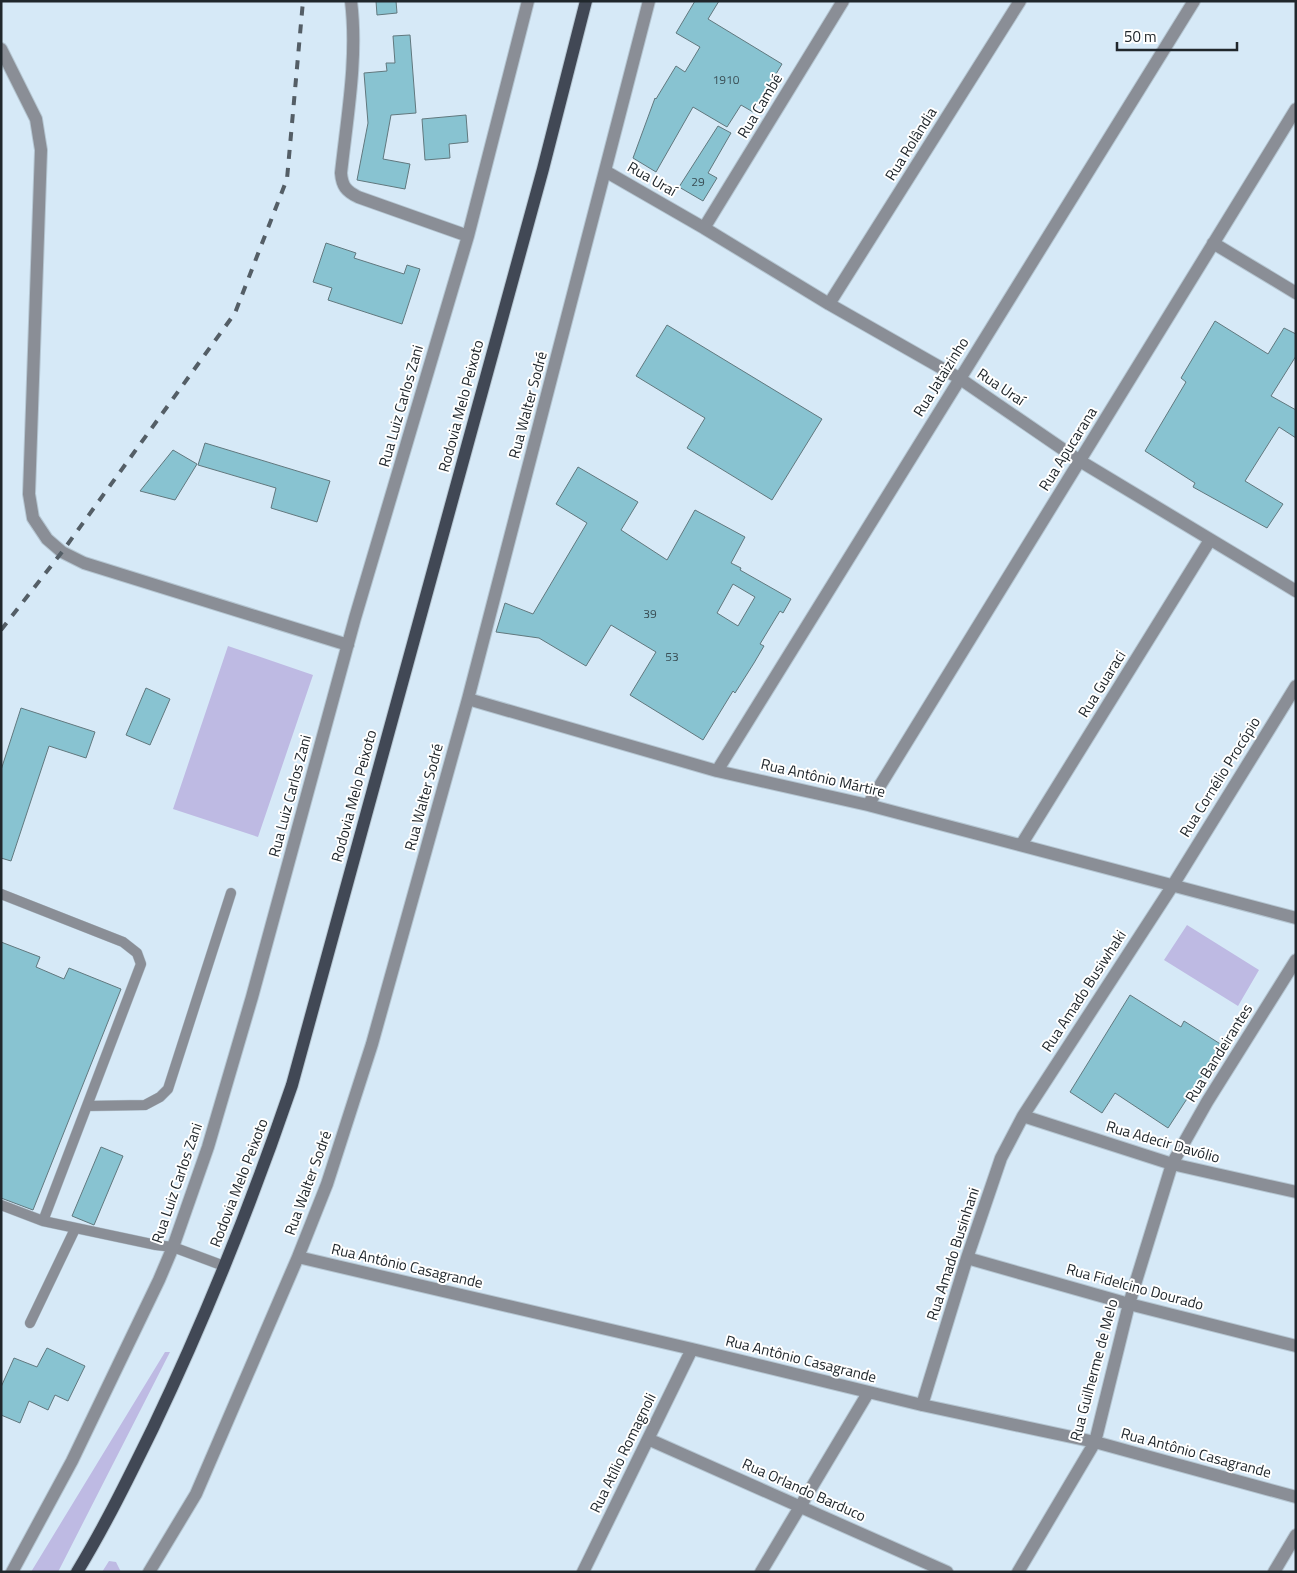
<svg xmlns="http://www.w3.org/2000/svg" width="1297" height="1573" viewBox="0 0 1297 1573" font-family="'Titillium Web',sans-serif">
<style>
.green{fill:#bebae3}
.building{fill:#88c3d1;stroke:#61787e;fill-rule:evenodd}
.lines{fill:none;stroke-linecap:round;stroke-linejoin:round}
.service-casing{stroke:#b5c6d2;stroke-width:11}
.minor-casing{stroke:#b5c6d2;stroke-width:14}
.tertiary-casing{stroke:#b5c6d2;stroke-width:14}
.primary-casing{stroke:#b5c6d2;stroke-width:14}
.service{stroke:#8a8e96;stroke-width:10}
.minor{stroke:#8a8e96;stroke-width:12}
.tertiary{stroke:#8a8e96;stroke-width:12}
.primary{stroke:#414855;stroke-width:12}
.rail{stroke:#545e66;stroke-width:4;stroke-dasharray:9 9;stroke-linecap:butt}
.labels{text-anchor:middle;stroke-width:4;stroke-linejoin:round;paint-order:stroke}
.number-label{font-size:12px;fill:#3a4e55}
.street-label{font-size:15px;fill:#20272c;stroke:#fff}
</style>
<rect width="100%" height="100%" fill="#d6e9f7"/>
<path class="green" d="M228,646L313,675L258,837L173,809Z
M1187,925L1259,970L1238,1006L1164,960Z
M165,1352H170L58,1572H31Z
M109,1561L116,1562L121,1572H102Z"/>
<path class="building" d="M376,1H396L397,13L377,15Z
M695,1H719L708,19L782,64L753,112L741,105L727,127L693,107L656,172L633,158L655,98L656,99L676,66L685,72L700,47L676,33Z
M410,35L416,113L391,115L383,159L410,164L405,189L357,180L368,123L364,73L387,71L386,63H395L393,36Z
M466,115L468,142L449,144L450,158L425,160L422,119Z
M718,126L731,133L708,173L717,178L703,201L679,187Z
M326,243L356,253L354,258L404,274L407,265L420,269L402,324L328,300L332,288L313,282Z
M1215,321L1268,354L1284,328L1296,334V356L1271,396L1296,410V438L1279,427L1245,481L1283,504L1267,528L1193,487L1195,483L1145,451L1186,382L1181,378Z
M667,325L822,419L772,500L687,448L705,418L636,376Z
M205,443L330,481L317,522L271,508L276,488L198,465Z
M173,450L197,464L175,500L140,491Z
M578,467L638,502L621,530L667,560L695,510L745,537L731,563L741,568L740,570L791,599L783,613L780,611L760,644L764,646L754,663L735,693L733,691L703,740L630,695L656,652L611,625L586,666L539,638L496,632L505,603L533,614L587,523L556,504ZM733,584L755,597L738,626L717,613Z
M146,688L170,699L150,745L126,735Z
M21,708L95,732L86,758L49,746L11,861L1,858V770Z
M1,942L40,957L36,967L64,979L69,968L121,989L33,1210L1,1198Z
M1130,995L1181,1027L1184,1021L1222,1045L1168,1128L1115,1093L1102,1113L1070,1092Z
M101,1147L123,1156L94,1225L72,1216Z
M47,1348L85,1366L68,1401L55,1395L48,1410L29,1401L20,1423L1,1415V1387L14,1358L37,1367Z"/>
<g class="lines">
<defs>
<path id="service" d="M1,894L123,942L137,953L141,964L43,1221
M87,1106L145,1105L160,1097L168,1089L231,893
M1,1205L43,1221L156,1245L173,1247L224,1266
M30,1323L75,1229"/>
<path id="minor" d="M351,1C358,58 347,117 341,173C342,186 346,191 358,197L468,236
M1,49L36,119L41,150L29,494L33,518L47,539L62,552L84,563L348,645
M605,171L704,228L829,304L959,378L1080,461L1296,591
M704,228L843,1
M1213,243L1296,293
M829,304L1020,1
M468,699L717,771L868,805L1296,918
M717,771L1194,1
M868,805L1296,109
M1021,845L1210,540
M1023,1116L1172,1164L1296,1192
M298,1257L692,1349L922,1405L1095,1442L1296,1497
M967,1258L1129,1304L1296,1346
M922,1405L967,1258L1001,1158L1023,1116L1173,885L1296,686
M648,1439L947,1572
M12,1572L72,1461L159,1280L173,1247L208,1147L252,997L355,618L468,236L528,1
M149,1572L196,1494L298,1257L327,1184L372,1044L468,699L649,1
M583,1572L692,1349
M761,1572L868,1393
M1018,1572L1095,1442L1129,1304L1172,1164L1207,1102L1296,960"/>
<path id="tertiary" d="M1274,1572L1296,1535"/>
<path id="primary" d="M77,1572C105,1526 129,1477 153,1428C206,1317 252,1202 292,1085L543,169L586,1"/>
</defs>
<use href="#service" class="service-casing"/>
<use href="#minor" class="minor-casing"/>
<use href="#tertiary" class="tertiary-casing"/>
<use href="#primary" class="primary-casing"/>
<use href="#service" class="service"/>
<use href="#minor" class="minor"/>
<use href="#tertiary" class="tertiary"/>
<use href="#primary" class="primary"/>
<path class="rail" d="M1,630L62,552L235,313L287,179L303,1"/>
</g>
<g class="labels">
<g class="number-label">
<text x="726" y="84">1910</text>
<text x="698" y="186">29</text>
<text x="650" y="618">39</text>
<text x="672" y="661">53</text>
</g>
<g class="street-label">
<text transform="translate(760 106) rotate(-59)" y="5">Rua Cambé</text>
<text transform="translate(911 144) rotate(-58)" y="5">Rua Rolândia</text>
<text transform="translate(652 179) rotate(30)" y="5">Rua Uraí</text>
<text transform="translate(941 377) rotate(-58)" y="5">Rua Jataizinho</text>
<text transform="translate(1001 387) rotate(34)" y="5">Rua Uraí</text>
<text transform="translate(528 405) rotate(-75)" y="5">Rua Walter Sodré</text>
<text transform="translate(401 406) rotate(-74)" y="5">Rua Luiz Carlos Zani</text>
<text transform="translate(461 406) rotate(-75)" y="5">Rodovia Melo Peixoto</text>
<text transform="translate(1068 449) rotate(-58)" y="5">Rua Apucarana</text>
<text transform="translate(1102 684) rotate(-58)" y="5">Rua Guaraci</text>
<text transform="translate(1220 777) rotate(-58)" y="5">Rua Cornélio Procópio</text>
<text transform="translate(823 778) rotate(13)" y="5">Rua Antônio Mártire</text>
<text transform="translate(290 796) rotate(-75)" y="5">Rua Luiz Carlos Zani</text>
<text transform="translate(354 796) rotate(-75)" y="5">Rodovia Melo Peixoto</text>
<text transform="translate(424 797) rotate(-75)" y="5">Rua Walter Sodré</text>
<text transform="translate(1084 991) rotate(-57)" y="5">Rua Amado Busiwhaki</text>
<text transform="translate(1219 1053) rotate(-58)" y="5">Rua Bandeirantes</text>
<text transform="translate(1163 1142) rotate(16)" y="5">Rua Adecir Davólio</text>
<text transform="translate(177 1183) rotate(-71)" y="5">Rua Luiz Carlos Zani</text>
<text transform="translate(239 1183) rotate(-69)" y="5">Rodovia Melo Peixoto</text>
<text transform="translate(308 1183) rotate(-70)" y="5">Rua Walter Sodré</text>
<text transform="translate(953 1254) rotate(-72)" y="5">Rua Amado Businhani</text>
<text transform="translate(407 1266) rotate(13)" y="5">Rua Antônio Casagrande</text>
<text transform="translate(1135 1287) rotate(15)" y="5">Rua Fidelcino Dourado</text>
<text transform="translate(801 1359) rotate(14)" y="5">Rua Antônio Casagrande</text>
<text transform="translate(1094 1370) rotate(-75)" y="5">Rua Guilherme de Melo</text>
<text transform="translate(623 1453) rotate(-64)" y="5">Rua Atílio Romagnoli</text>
<text transform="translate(1196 1453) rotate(15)" y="5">Rua Antônio Casagrande</text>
<text transform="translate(804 1490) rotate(24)" y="5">Rua Orlando Barduco</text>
</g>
</g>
<rect width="1297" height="1573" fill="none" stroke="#20272c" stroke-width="5"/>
<path d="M1117 42v8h120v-8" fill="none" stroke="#20272c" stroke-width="2.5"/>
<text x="1124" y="42" font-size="15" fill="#20272c" stroke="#ffffff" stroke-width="4" paint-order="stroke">50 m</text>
</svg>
